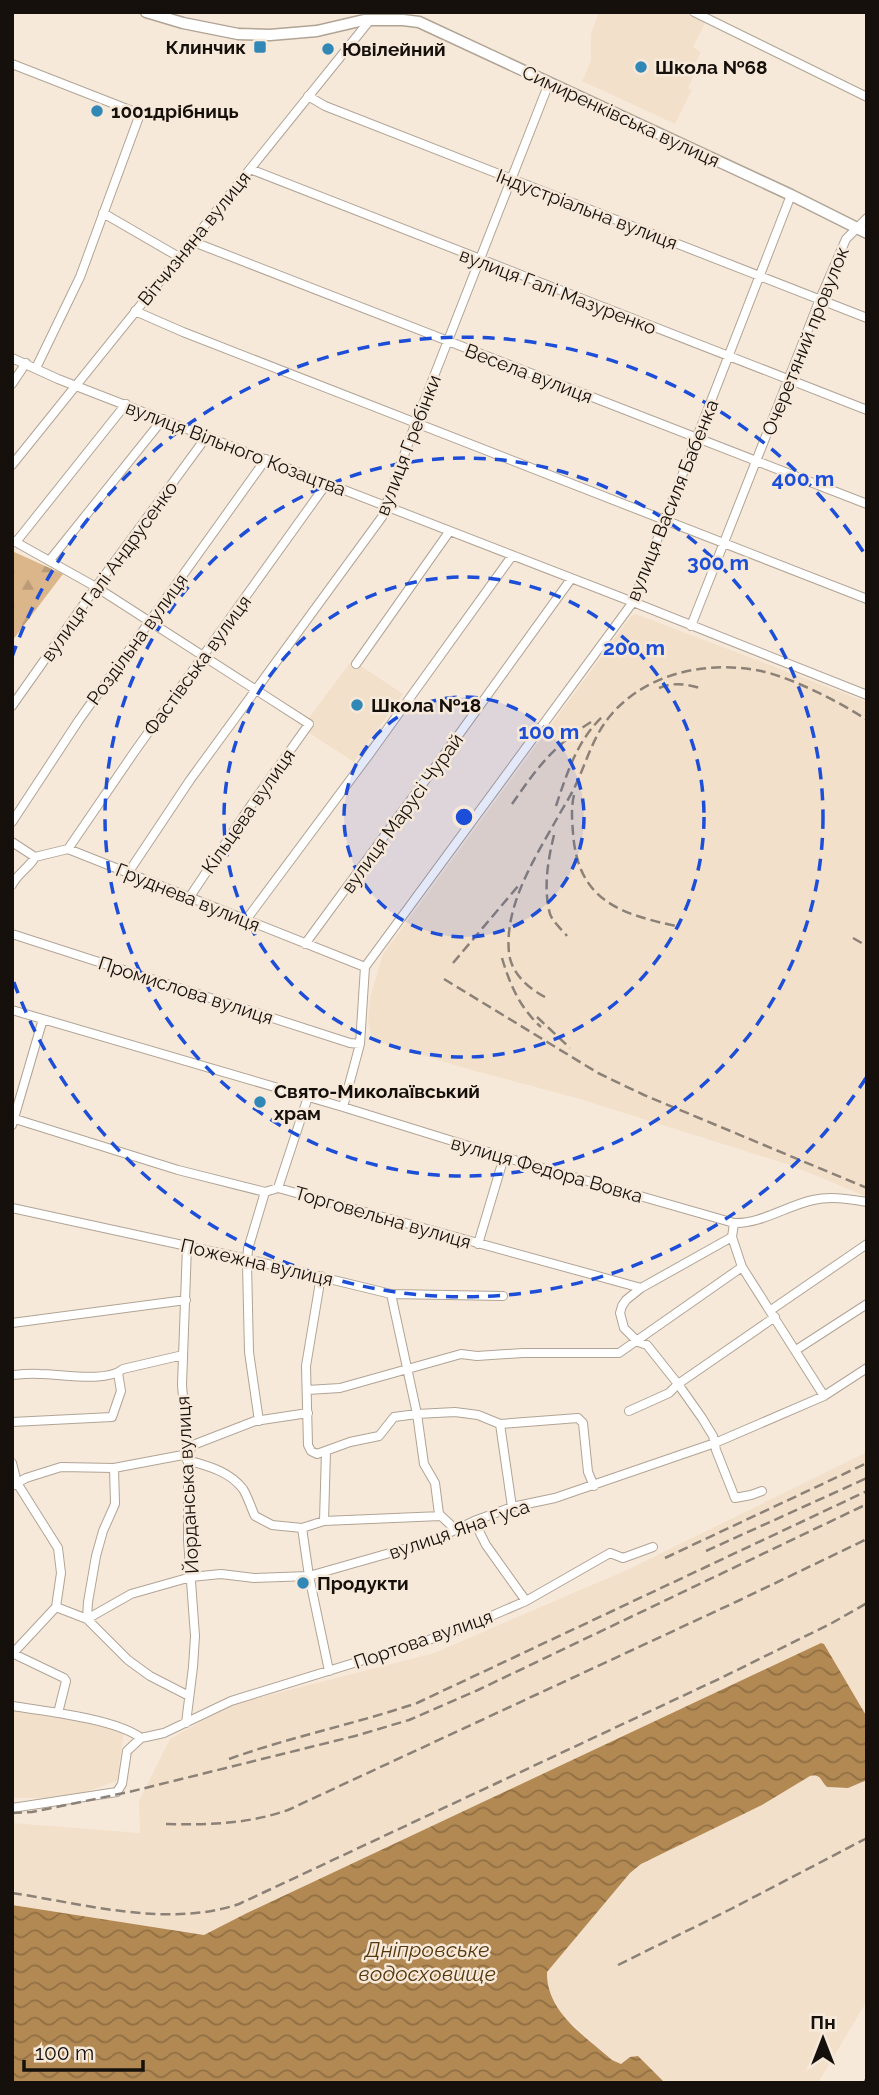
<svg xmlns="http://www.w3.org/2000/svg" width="879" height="2095" viewBox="0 0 879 2095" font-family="Raleway,sans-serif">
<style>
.built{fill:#f3e0ca}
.forest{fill:url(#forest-firs)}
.water{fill:url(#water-waves)}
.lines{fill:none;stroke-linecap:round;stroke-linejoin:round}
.minor-casing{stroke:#b1a495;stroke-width:10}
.major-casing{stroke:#b1a495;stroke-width:13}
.minor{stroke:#fff;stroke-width:8}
.major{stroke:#fff;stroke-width:10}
.rail{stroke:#8b8177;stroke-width:2.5;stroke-dasharray:10 5;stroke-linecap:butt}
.ring{fill:none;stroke:#1d4ed8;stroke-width:3.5;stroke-dasharray:12 9}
.poi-dot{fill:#3188b7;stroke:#f7e9da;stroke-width:2.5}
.labels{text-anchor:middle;stroke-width:5;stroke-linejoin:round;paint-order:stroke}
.poi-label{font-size:19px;font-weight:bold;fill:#15100b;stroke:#f7e9da;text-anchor:start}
.street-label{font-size:19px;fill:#15100b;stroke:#f7e9da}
.water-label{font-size:21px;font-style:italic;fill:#55370b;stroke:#f7e9da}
.centre{fill:#1d4ed8;stroke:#f7e9da;stroke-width:3.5}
.ring-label{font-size:21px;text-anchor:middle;font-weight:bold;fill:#1d4ed8;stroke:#f7e9da;stroke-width:5;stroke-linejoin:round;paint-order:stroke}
</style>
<defs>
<pattern id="forest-firs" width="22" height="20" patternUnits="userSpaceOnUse" patternTransform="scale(1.75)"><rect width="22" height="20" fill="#dab68a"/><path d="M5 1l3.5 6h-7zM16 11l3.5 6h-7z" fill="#ba9b76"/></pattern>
<pattern id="water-waves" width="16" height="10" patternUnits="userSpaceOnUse" patternTransform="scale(1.75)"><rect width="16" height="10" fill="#b38953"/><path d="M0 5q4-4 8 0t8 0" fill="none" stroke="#906f43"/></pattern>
</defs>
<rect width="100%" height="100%" fill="#f7e9da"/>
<path class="built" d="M599,12H685L705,23L693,47L701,52L691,72L694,75L688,88L692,90L675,124L582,81L591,61V34Z
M636,614L867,702V1197L793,1166L580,1099L475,1071L372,1040L368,1021L370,997L383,954L631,616Z
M352,660L403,694L354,762L309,733L315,723L308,719Z
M867,1452V1717L824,1644L821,1643L247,1913L205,1935L12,1905V1823L140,1833L139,1801L170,1739L230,1705L434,1653L629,1569Z
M12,1709L57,1716L124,1732L117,1781L82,1793L62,1798H12Z
M817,1775L821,1777L827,1787L841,1789L867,1780V2001L818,2083H665L638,2056L630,2057L621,2064L612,2060L561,2014L551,1999L547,1983V1972L630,1873L641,1864L762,1805L810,1776Z"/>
<path class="forest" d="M12,551L63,574L12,641Z"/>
<path class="water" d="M821,1643L824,1644L867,1717V1780L848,1788L827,1787C820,1780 821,1774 810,1776L762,1805L641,1864L630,1873L547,1972C546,2012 585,2036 612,2060L621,2064L630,2057L638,2056L665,2083H12V1905L204,1935L247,1913Z"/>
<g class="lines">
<defs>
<path id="minor" d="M694,12L867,97
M12,64L140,114L80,277L36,368
M308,96L325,106L867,318
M250,169L867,410
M103,213L179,257
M191,241L867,504
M135,311L183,332L867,599
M12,358L58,379L633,602L867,695
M12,384L26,363
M12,465L370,20
M12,540L96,587L309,724L247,811L189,898
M16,542L126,404
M50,560L163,419
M691,626L820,299L846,239L867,218
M356,664L449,532
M12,706L96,587L207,436
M12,822L79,720L266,459
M12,842L35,857L68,849L365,967
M68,849L135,751L327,483
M128,873L190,780L382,517L416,422L549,83
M12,885C17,874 29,868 35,857
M246,920L368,756L512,556
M12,934L350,1043L360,1044
M305,944L460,733L571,579
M12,1010L343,1107L504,1157L734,1223C761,1224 786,1206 813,1200C831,1196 849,1199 867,1202
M343,1107L360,1044L365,967L633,602L791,195
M12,1118L178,1170L265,1192L278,1188L641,1288L732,1237L734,1223
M12,1125L43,1019
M278,1188L308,1097
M12,1208L247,1259L391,1294L503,1296
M732,1237L742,1267L824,1396
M478,1244L504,1157
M321,1276L306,1366L308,1445L311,1451L317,1454L350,1442L379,1436L394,1417L417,1414L455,1412L478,1415L500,1424L578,1418L583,1423L588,1472L594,1486
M641,1288L626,1300L622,1306L620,1313L624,1328L638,1342L647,1345L678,1384L702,1418L713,1436L716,1450L735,1498L751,1495L762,1491
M391,1294L417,1414L424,1464L435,1483L439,1514L455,1529
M771,1310L867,1244
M12,1323L186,1300
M796,1350L867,1304
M12,1375C22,1374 31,1373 40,1374C62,1374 106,1383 123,1369L183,1355
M307,1390L340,1388L461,1354L477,1356L523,1353H619L742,1267
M629,1411L669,1393L678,1384L775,1317
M259,1421L249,1352L247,1264L248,1249L265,1192
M12,1422L112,1417L121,1391L118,1373
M500,1424L512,1507
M187,1460C208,1466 229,1471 243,1489C248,1497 251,1508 255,1516L272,1525L302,1528L324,1521L441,1516
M12,1463L17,1483L58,1548L61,1573L56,1607
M114,1468L115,1504L103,1531L96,1556L88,1602L87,1619L128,1660L150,1676L189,1696
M12,1486L26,1478L61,1467L114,1468L188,1454L193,1445L255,1421L308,1413
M324,1521L326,1451
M474,1521L486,1545L526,1601
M302,1528L309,1576L329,1671
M12,1650L15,1651L56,1607L87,1619L131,1594L191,1577L221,1574L254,1578L309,1576L432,1541L474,1521L512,1507L555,1498L715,1443L824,1396L867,1368
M15,1651L16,1655L64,1678L66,1681L58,1713
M12,1706C45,1711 116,1719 141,1738L164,1733L231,1701L454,1632L526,1601L610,1553L623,1558L653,1547
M186,1723L193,1667L195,1636L188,1540V1454L182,1385L187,1246
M12,1808L117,1792L122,1784L127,1751L141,1738"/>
<path id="major" d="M146,12L183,23L238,34L270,35L317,31L364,20H403L419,22L791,195L867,233"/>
</defs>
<use href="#minor" class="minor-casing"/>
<use href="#major" class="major-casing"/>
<use href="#minor" class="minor"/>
<use href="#major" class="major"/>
<path class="rail" d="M659,688C673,682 686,684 700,688
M574,795C571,807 572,820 573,833C578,902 621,914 680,927
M512,804C537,768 553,746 591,722
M556,806C567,773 577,741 602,717
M554,835C548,860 543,888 550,914C553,922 562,930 567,936
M853,938L867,946
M502,958C510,985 520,1008 541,1027
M453,963L519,885
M444,979L598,1073L644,1095L867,1188
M545,997C528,988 511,973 509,953C504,905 536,856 559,815C565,804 572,794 577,782C587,760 594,735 610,716C645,674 703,661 756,670C787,675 840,702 867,720
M537,1017L570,1048
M706,1551L867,1478
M665,1558L867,1463
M229,1759C290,1737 355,1724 417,1703L867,1491
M12,1813L32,1812L129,1792L355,1736L409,1720L478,1690L867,1504
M166,1824C209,1825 248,1824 288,1810L740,1600L867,1539
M12,1893C85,1904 168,1928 239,1904L721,1678L832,1623L867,1603
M618,1965L731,1909L867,1838
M864,2083L867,2078"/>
</g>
<circle cx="464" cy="817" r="120" fill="#1d4ed8" fill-opacity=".12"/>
<g class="ring">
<circle cx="464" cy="817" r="120"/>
<circle cx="464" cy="817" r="240"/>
<circle cx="464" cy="817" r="359"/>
<path d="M866 1078A479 479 0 0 1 12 977M12 657A479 479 0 0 1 866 556"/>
</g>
<g class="poi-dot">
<rect x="253" y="40" width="14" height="14" rx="3.5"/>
<circle cx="328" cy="49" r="7"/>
<circle cx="641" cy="67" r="7"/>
<circle cx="97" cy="111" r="7"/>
<circle cx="357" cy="705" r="7"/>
<circle cx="260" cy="1102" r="7"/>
<circle cx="303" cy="1583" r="7"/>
</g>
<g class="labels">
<g class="poi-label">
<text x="246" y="54" text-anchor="end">Клинчик</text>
<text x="342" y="56">Ювілейний</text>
<text x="655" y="74">Школа №68</text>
<text x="111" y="118">1001дрібниць</text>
<text x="371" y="712">Школа №18</text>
<text x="274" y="1098">Свято-Миколаївський<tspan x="274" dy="22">храм</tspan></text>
<text x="317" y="1590">Продукти</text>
</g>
<g class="street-label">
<text transform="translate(621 116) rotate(25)" y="7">Симиренківська вулиця</text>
<text transform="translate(587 209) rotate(21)" y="7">Індустріальна вулиця</text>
<text transform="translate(194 238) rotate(-51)" y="7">Вітчизняна вулиця</text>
<text transform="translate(558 291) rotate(21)" y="7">вулиця Галі Мазуренко</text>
<text transform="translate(805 341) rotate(-68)" y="7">Очеретяний провулок</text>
<text transform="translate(529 373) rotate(21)" y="7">Весела вулиця</text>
<text transform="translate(408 445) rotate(-69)" y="7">вулиця Гребінки</text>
<text transform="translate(236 448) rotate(21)" y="7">вулиця Вільного Козацтва</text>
<text transform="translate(672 500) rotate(-68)" y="7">вулиця Василя Бабенка</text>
<text transform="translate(109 571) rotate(-54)" y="7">вулиця Галі Андрусенко</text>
<text transform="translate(137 639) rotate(-54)" y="7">Роздільна вулиця</text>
<text transform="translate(197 665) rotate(-54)" y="7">Фастівська вулиця</text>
<text transform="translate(248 811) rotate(-55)" y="7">Кільцева вулиця</text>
<text transform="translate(402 813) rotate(-54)" y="7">вулиця Марусі Чурай</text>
<text transform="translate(188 897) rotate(22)" y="7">Груднева вулиця</text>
<text transform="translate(186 990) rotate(18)" y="7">Промислова вулиця</text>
<text transform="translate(547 1169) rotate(16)" y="7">вулиця Федора Вовка</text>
<text transform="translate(383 1217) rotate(16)" y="7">Торговельна вулиця</text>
<text transform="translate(257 1262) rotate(13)" y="7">Пожежна вулиця</text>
<text transform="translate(187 1485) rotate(-93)" y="7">Йорданська вулиця</text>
<text transform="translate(459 1529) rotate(-19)" y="7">вулиця Яна Гуса</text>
<text transform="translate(423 1639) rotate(-19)" y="7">Портова вулиця</text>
</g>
<g class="water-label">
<text x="427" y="1957">Дніпровське<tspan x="427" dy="24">водосховище</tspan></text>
</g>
</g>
<circle cx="464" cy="817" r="10" class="centre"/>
<g class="ring-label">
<text x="803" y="486">400 m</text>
<text x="718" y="570">300 m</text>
<text x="634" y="655">200 m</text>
<text x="549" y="739">100 m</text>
</g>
<rect width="879" height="2095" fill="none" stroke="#15100b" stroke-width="28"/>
<g transform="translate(823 2039)" stroke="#f7e9da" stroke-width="5" paint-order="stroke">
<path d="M0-5L12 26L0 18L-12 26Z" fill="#15100b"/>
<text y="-10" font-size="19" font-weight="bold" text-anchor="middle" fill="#15100b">Пн</text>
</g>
<path d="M24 2060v10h119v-10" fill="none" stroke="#15100b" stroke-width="3.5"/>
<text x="35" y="2060" font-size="21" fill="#15100b" stroke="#f7e9da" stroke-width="5" paint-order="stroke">100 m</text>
</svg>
